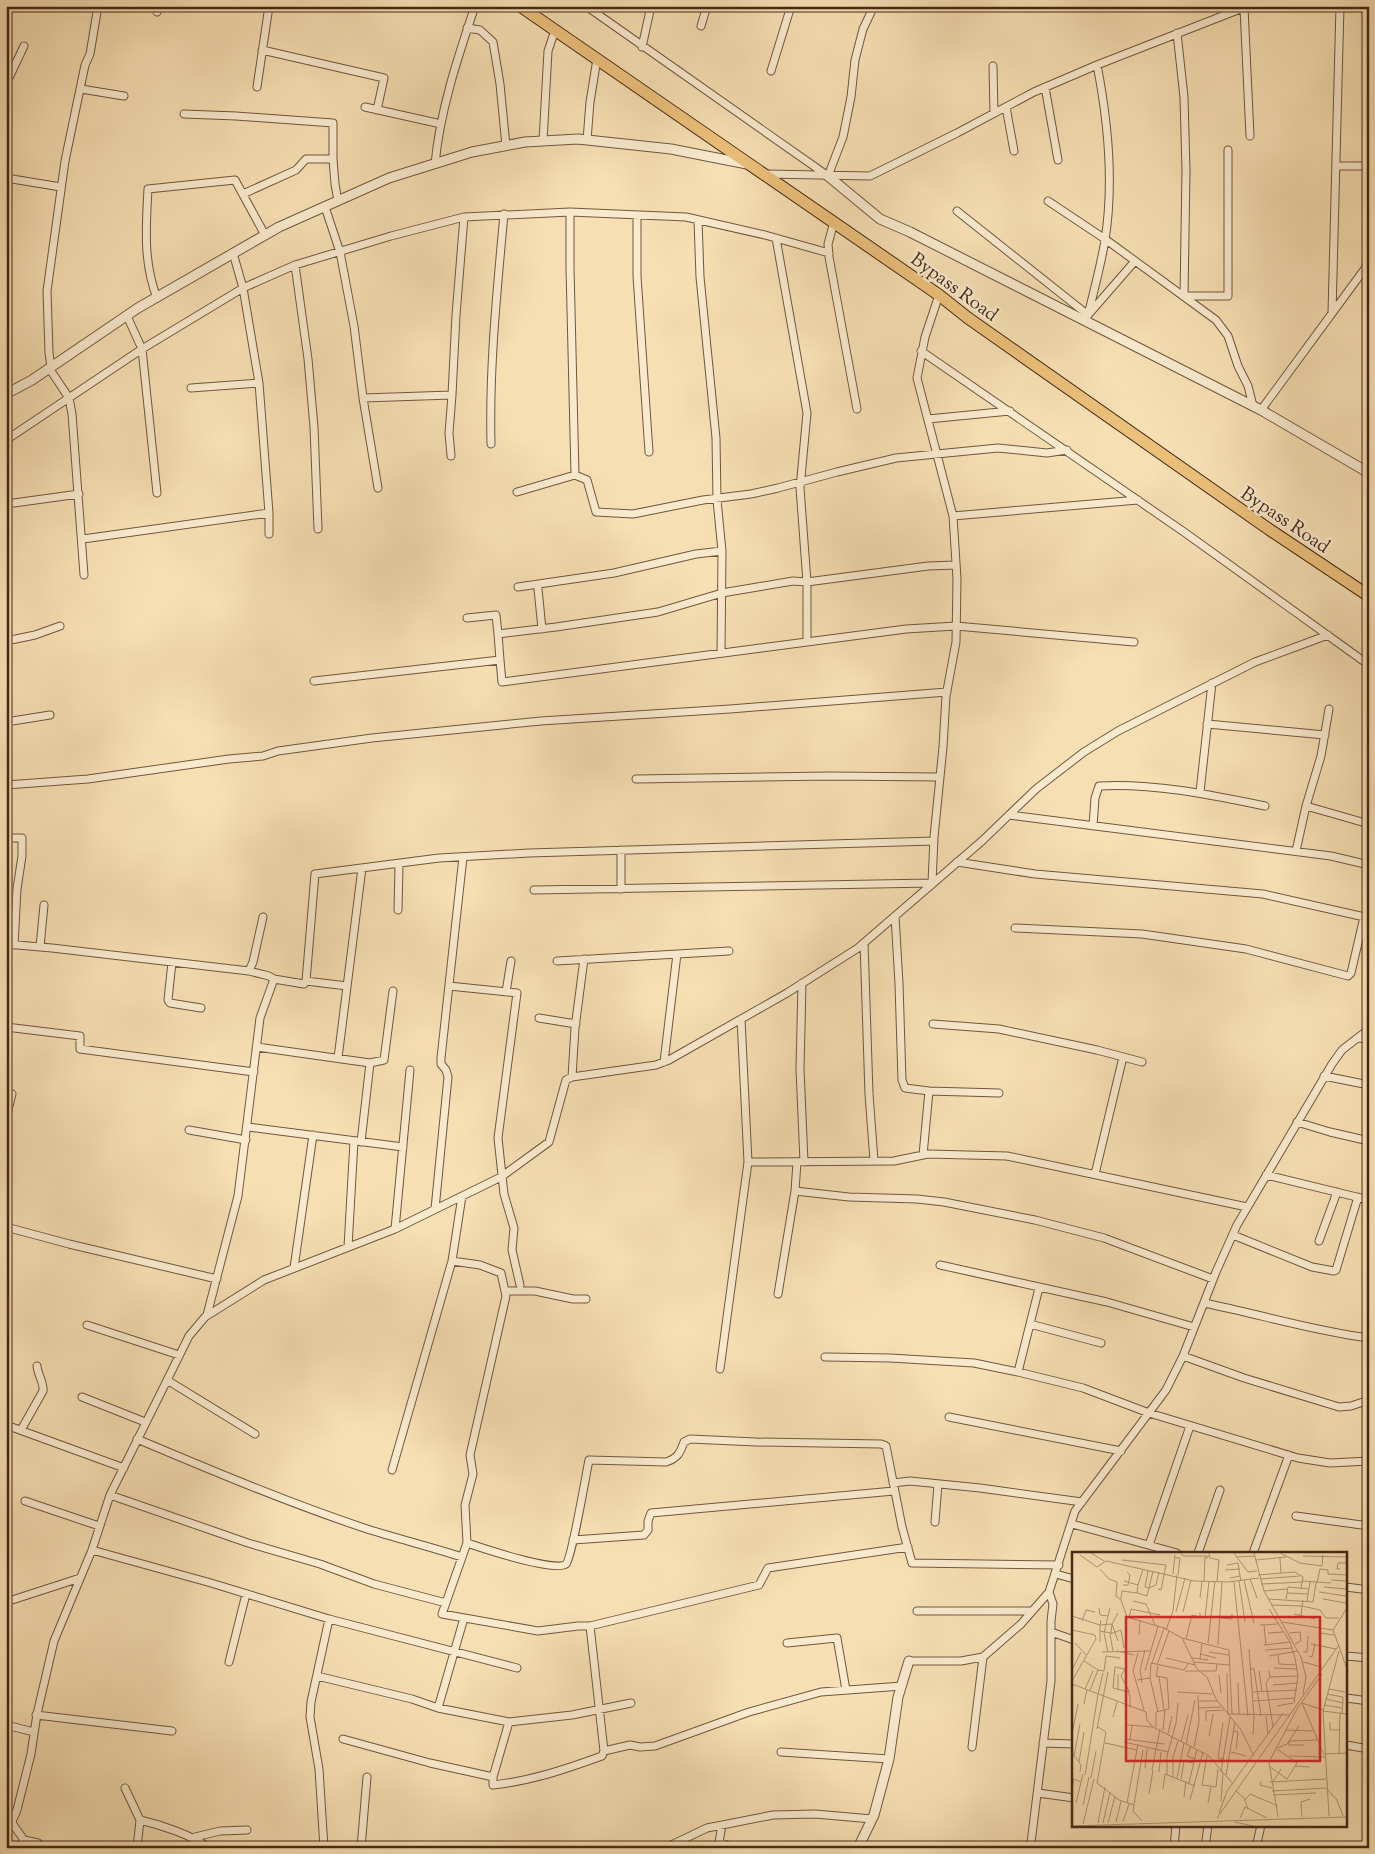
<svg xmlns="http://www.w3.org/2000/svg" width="1375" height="1854" viewBox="0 0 1375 1854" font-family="'Sorts Mill Goudy',serif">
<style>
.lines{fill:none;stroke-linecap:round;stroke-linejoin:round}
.minor-casing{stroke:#72563e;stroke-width:9}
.tertiary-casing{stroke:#72563e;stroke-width:11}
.primary-casing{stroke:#462817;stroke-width:13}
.minor{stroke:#f9eace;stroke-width:7}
.tertiary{stroke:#f9eace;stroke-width:9}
.primary{stroke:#ebc07a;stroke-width:11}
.labels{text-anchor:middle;stroke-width:4.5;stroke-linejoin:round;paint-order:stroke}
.street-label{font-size:19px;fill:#462817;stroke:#f9eace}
.inset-road{fill:none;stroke:#b09675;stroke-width:1}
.view{fill:#d62828;fill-opacity:0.15;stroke:#d62828;stroke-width:2.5}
.inset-edge{fill:none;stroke:#462817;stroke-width:2.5}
</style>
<rect width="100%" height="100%" fill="#f6dfb3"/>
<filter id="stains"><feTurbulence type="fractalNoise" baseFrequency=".004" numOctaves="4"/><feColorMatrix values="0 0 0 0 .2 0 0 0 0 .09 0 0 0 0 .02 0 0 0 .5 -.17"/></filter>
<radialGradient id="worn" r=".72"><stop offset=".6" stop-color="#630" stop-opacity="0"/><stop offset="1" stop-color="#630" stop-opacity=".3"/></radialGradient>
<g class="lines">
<defs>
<path id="minor" d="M586,6L828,176L843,137L851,97L855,60L863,29L874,6
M1244,8L1250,136
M157,12L158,6
M701,26L707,6
M467,28L480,30L493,42L500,84L506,146
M1177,33L1184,97L1186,171L1184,296H1228V150
M642,47L651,6
M262,50L384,78L377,110
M993,66L994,113
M771,71L791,6
M6,84L24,46
M257,87L269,6
M1045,87L1058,160
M81,89L124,96
M365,107L441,124
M1006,107L1014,151
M184,114L236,116L333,123V159
M587,140L590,102L597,59
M543,141L548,51L555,30
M435,164C440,110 458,57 475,6
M1336,166H1369
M767,174L870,176L957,133L1034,92L1097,65L1248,6
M6,178L61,187
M243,194L296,170L306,159H333L335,184L338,201
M1048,201L1105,239L1216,320L1228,336L1238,366L1248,386L1253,406
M325,207L340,252L354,326L363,398L378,488
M957,211L1088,315L1135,261
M637,215V276L649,452
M698,220L700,277L716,438L717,500L722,551L721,653
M834,222L828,244L829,257L857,409
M776,238L807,413L800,488L807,582V641
M233,253L243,288L259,383L269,513V534
M295,265L308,359L314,427L318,529
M157,298C143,262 146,226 148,189L235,180L265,235
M1332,313L1340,6
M127,316L142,349L157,493
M1085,320L1088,315C1094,290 1101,265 1105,240C1114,183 1108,121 1097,65
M921,351L1184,532L1369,665
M51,367L49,353L47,291L65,161L85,65L90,54L98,6
M49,368L69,398L72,414L84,575
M191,388L259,383
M363,398L452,395L456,315L464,217
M1261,410L1369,263
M928,419L1010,411
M6,440L142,349L243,288L295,265L391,236L464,217L570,212L686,217L765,235L829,253
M491,444C489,368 497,291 504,214
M451,456L449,433L452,395
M575,475L587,480L596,512L633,514L703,500L751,494L778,488L837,472L896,458L998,448L1047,453L1067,450
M517,492L575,475L570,268V212
M14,503L79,494
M953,516L1138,500
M83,539L269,513
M518,587L614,573L696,554L722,551
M538,589L542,629
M467,618L496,615L498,634
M6,641L35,635L60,626
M500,660L498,634L556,627L658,612L722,593L793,581L807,582L928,566L956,565
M314,681L500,660L502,682L906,629L956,626L1134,642
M6,722L50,715
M1207,724L1325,735
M636,779L830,776L940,777
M6,785L88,779L229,759L263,756L278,751L372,738L541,721L730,709L947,692
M1200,792L1212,683
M1306,806L1369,824
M1009,815L1331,856L1369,865
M1093,826L1095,798L1099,786C1155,783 1211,795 1265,806
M6,838H22V856L17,889L14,945
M621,850V889
M1296,851L1306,806L1321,756L1329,709
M957,862L1035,874L1263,894L1369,918
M534,890L932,883L934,837L943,747L946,696L956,642L957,579L953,516L917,378L925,337L939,295
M398,910L399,864
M895,916L899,984L902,1080L905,1088L929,1091L999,1093
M1015,928L1142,934L1246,949L1348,976L1351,973L1364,917
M864,943L869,1094L874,1161
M6,944L52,948L249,971L269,976L274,979
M40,947L44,905
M557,961L729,951
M172,962L168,1000L170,1003L201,1008
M249,971L253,962L263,917
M306,981L347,986
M802,983L800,1069L804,1162
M449,986L517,993L498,1138L504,1194L514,1228L512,1250L520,1285
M506,992L511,961
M539,1018L576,1024
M933,1024L999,1029L1097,1050L1142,1062
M6,1027L80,1036V1049L254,1072
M1358,1038L1369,1039
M257,1047L370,1063L384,1060L393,991
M338,1058L362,868
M664,1062L677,954
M1324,1076L1369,1085
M572,1077L575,1028L584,959
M6,1093L12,1094L6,1118
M1297,1122L1330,1132L1369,1141
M248,1127L403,1147
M189,1130L246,1140
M361,1142L370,1063
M923,1155L929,1091
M748,1162L894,1161L928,1154L1007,1156L1247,1207
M1095,1174L1123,1057
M1266,1175L1369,1200
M795,1191L849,1197L917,1199L944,1202L1035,1220L1104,1238L1213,1279
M435,1209L448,1077L446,1070L441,1064V1058L463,857
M6,1227L69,1244L217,1279
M395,1229L410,1070
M1233,1235L1312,1267L1334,1271L1336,1270L1358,1197
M1319,1241L1337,1192
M348,1247L354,1141
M452,1261L480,1265L501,1273L506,1296L470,1455L473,1474L465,1505L467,1543L442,1614L538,1631L578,1626H590L604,1751
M940,1265L1107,1302L1194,1327
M294,1268L313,1135
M505,1291H535L573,1299H586
M778,1294L795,1191L797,1162
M1204,1303C1259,1314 1313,1331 1369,1338
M207,1315L238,1196L260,1018L274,979L304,984L306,981L315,874L439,858L529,853L934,841
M1030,1324L1101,1343
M87,1325L179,1355
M1183,1356L1244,1378L1339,1407L1351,1406L1369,1400
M825,1357L890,1358L974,1363L1018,1372L1083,1388L1149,1413L1298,1458L1330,1463L1369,1461
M720,1369L748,1162L741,1019
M1018,1372L1039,1288
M167,1380L255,1434
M82,1397L145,1422
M949,1417L1121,1451
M6,1425L124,1468
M21,1430L43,1391C44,1382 38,1376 37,1366
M137,1439C213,1471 289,1503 367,1529C399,1539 431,1547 462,1557
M392,1470L452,1261L462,1196
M893,1483L910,1481L980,1488L1082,1502
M110,1495L248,1543L320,1564L374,1584L446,1603
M25,1501L99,1526
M1296,1516L1369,1526
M935,1522L938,1484
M1072,1524L1177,1553
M573,1540L644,1535L648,1530V1521L651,1513L894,1491
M467,1543C482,1548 556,1573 566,1564C572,1558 586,1474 589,1460L666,1462C678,1458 680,1453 684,1442L690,1439L756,1442L881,1444L886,1446L902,1527L912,1563L1059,1565
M1149,1545L1190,1426
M92,1550L211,1583L329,1619L517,1668
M1198,1553L1220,1490
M1253,1553L1289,1455
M1056,1574L1074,1579
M1346,1587L1369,1590
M6,1602L80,1578
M917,1611H1032
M590,1626L759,1585L768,1568L908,1547
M1051,1632L1074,1640
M787,1643L837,1638L846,1690
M1346,1656L1369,1658
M909,1661H961L983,1657L1021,1624L1049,1592L1075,1511L1166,1390L1183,1356L1216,1272L1237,1225L1332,1064L1342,1050L1369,1029
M229,1662L246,1594
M317,1676L412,1699L438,1708L509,1722L572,1715L631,1703
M1346,1698L1369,1701
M438,1708L464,1618
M36,1715L172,1731
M509,1722L493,1777V1785C531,1781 566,1769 602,1756L604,1751L630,1745L640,1747L655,1746L749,1712L821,1692L902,1686
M6,1725L34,1732
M343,1739L430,1763L493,1777
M1043,1743L1074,1744
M1346,1745L1369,1749
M972,1747L983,1657
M781,1752L889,1759
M125,1788L140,1820C161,1825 192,1835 209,1848
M1038,1793L1074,1798
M12,1823L24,1840L18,1848
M6,1835L17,1810L31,1754L37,1714L54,1641L92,1550L110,1495L189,1336L205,1317L264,1280L395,1229L501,1177L549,1142L564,1087L566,1080L572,1077L656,1065L669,1060L787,993L858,948L982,841L1036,789L1084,752L1118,731L1255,662L1328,635
M191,1838L220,1831L247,1830
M24,1840L38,1843L43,1848
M720,1842L732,1848
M1031,1843L1051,1681V1621L1053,1604L1049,1592
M137,1848L140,1820
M324,1848L319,1769L310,1717L311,1702L329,1619
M361,1848L367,1777
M665,1848L707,1828L773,1815L815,1814L872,1819
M718,1848L722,1825
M1174,1848L1176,1825
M1205,1848L1208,1825
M1256,1848L1261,1825"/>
<path id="tertiary" d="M828,176L880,219L910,232L1261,410L1369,473
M6,394L32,380L138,308L279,227L389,178L472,152L525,142L578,139L671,149L747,164
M858,1848L874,1815L889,1759L898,1697L909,1661"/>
<path id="primary" d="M520,6L939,295L968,318L1270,530L1369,596"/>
</defs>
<use href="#minor" class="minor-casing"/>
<use href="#tertiary" class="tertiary-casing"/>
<use href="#primary" class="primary-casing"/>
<use href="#minor" class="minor"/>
<use href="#tertiary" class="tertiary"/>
<use href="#primary" class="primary"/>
</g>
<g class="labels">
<g class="street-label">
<text transform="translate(955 286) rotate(36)" y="7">Bypass Road</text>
<text transform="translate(1286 519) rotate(34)" y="7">Bypass Road</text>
</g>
</g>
<g transform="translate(1072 1552)">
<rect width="275" height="275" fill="#f6dfb3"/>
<path class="inset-road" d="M19,1L32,9M109,1L111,4H137M137,1L138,6L147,8L145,29M162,1L176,20L185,19M182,1L192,39L229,105L234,125L231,142M208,1L228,11L250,14L251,3M8,3L25,15L34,9L122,29L156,30L187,26M231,4L275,5M165,5L183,4M103,6H108L106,23M208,6L209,21M50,8L94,13L89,38L86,37M184,8L214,5M155,13L166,11L168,24M28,17L37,27L45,30L44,44L49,48L55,65L92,76L110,86L125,117L135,125L144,147L169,178L182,204M268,17H265L266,11H275M153,18L168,17M76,19L73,35L77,36L84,33L87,20M101,22L103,3M186,23L223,20L231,25L229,36M158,26L168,24L169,29M178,27L185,46M188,27L228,24M172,28L182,71M259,28L275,29M52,29L66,33L71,17M132,29L133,5L136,6M167,29L173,70M231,29L259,31M162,30L176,164M245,31L248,17L256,18V22L275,23M189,32L231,30M51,33H56L58,23L55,20M252,35L275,37M275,38V56M192,39L215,37M247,40L274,44M65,41L75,44L81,19M215,41L236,42M128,46L130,29M49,47L50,39L65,41L66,33M197,47L241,50L244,31M214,47L216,35L237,37M251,47L274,51M61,49L74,52L83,73M235,49L238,30M200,53L230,54L248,58L254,66H267M27,56L28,63L36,64M275,56L261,78L275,117M197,57L218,90L223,106L226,124L222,151M104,60L113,26M111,60L119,28M128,61V65L133,66L137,29M222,62L243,67M229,63L231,48M0,64L28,73V90M57,66L59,57L88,63M149,66L160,67V62M29,68L28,73L40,72L46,61M10,69L14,58L23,60M210,70L261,78M40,72L46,89M188,73L206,72M192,73L194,93M0,78L23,83L24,87L0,129M94,78L101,59L105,23M28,79L39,81L40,72M196,81L211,80M217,81L228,80L229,89L223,92M247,81L262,83M67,83L68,68M110,86L157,98L160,162M114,87L120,63L128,65M3,91L15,104M136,91L143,29M239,92L264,97M146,93L150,30M192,93L218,90M177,97L182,165L181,183M193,98L220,96M41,99L38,82L49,78L52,96M45,99L62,103M30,100L79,99M36,100L32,81L38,56M137,100L157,103M231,100H235L236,84M66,101L61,119L72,158M129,102L144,106M206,103L207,112L225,113M197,104L226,99M237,104L240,105L243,92M94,106L123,113M120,106L136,108M128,107L130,91M12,109L26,118M121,110L158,113M231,110L250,115M80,111L92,76M85,113L97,79M202,116L225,117M179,117H182L189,164M0,118L9,100M73,119L86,74M113,119H144L145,112M187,119L190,140M197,119L198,125L225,124M155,121L156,162L217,163M147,123L149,141M87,125L92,158M198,125L194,131L201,175M78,126L86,160M65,128L78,126L79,111L112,118L116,112M70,131L68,118L73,98M166,131L167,163M0,132L74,160L75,168L81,175L137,204L161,232M201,133L226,131M13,137L21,119M257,137L273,140M18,138L26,118L32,119L34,104L48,106M46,138V122M57,140L41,136L43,115L53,117L49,124L57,139V142L58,146V156M105,140L141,142M180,140L225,138M26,142L31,121M255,142L271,145L270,161M254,147L271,151M127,149H145M181,149L223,146M230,151L252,203M230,151L251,158M12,152L15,137M252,153L270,156M205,154L221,151M126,156L149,155M251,159L275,162M194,164L196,182M41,165L45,150M134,169V159L152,158M258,170V178H268M151,171L146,206L152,207M55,173L81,175M26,175L34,180L25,231L47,248L62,253M84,175V160L97,157L95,126L84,124L86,114M25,177L36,120M91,178L93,158M214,178L241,179M162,179L166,180L164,197M0,182L6,152M96,182L100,164M137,184L141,162M53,187L92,192M58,188L60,173M217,189L245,188M52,190L96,200M109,190L116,163M217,190V193H232M33,191L65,198M114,192L123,148M119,194L115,204L123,207M122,195L127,170L126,143M206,196L215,192L227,174M17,199L26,142M159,200L174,204M0,201L9,213L8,220M253,202L275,201M267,202L268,161M2,204L8,172M135,204L130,233L144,235L146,217M217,204L253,205M7,210L12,180M223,214L238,215M198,215L215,227L225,211L205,197M73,216L75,197M80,218L88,177M87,220L89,200M149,220L158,165M13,223L17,199M95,223V204L104,171L106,151M154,223L163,170M101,225V205L106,189M19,226L24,199M105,226L112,191M109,227L112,209L121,211M189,230L188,233L200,236M198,230L254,227M201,230L209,217M117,231L125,197M0,236L2,227L9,230M91,237L93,222L123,234M255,237L265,248L271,264M164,239L172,246L176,257M200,239L255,236M77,242L81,218M201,243L244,241M112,245L114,229M118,248L131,200M173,248L178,242L206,254M149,249L151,221M4,251L11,222M55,251L66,192M136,251L139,235M11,253L17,225M147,261L155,239L211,161M257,264L251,159L267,99M206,265L197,210L225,157L250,122M230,265L229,250L238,247M145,266L267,93M168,266L173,255L195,266M70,269L61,259L71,198M44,270L49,249M51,270L57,252M163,270L181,274M26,271L33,235M31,271L38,240M36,271L43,244M11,272L22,227M0,274L275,265"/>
<path class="view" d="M54,65H248V209H54Z"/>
<rect width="275" height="275" class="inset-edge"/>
</g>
<rect width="1375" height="1854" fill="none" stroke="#f6dfb3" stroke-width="25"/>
<rect x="8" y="8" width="1360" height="1839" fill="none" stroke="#462817" stroke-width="2.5"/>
<rect x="12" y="12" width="1350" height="1829" fill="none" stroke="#462817"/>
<rect width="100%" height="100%" filter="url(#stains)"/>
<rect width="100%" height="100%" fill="url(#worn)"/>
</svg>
